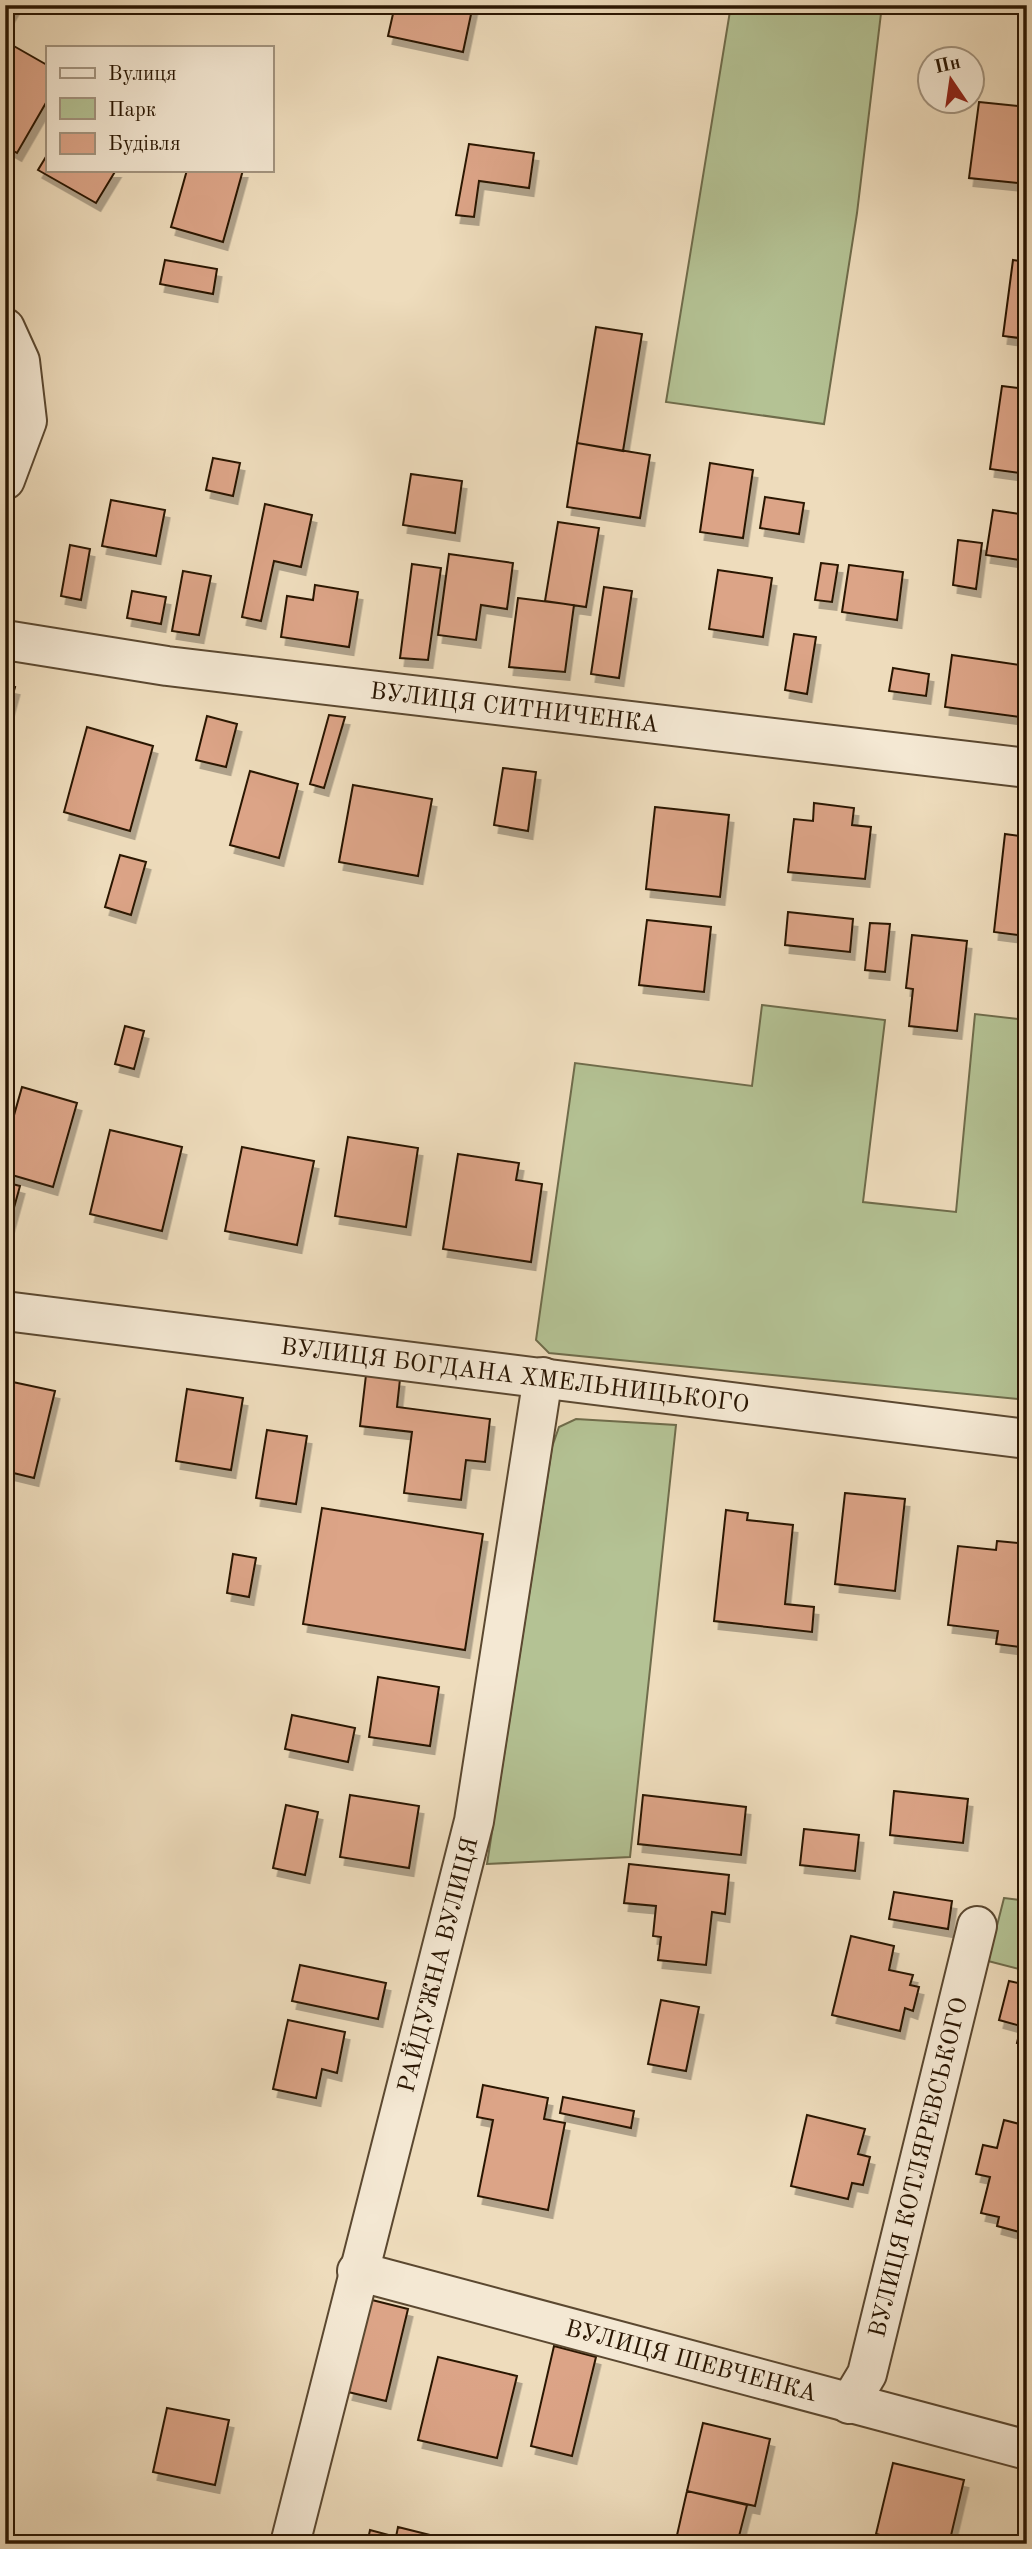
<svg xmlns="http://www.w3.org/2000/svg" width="1032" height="2549" viewBox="0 0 1032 2549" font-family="'Old Standard TT',serif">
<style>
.green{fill:#b4c294;stroke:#6f6c4b;stroke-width:2}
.building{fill:#dca487;stroke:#2a1602;stroke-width:2;filter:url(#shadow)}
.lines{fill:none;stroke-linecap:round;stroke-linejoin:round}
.minor-casing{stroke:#5b4830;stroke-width:42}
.minor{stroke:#f4e8d3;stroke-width:38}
.labels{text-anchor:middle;stroke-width:5;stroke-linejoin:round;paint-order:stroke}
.street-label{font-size:24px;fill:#2a1602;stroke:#f4e8d3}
</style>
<defs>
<filter id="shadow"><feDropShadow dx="4.5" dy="8" stdDeviation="0" flood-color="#0004"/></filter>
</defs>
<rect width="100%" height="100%" fill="#eedcbc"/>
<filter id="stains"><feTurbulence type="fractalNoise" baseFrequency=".00286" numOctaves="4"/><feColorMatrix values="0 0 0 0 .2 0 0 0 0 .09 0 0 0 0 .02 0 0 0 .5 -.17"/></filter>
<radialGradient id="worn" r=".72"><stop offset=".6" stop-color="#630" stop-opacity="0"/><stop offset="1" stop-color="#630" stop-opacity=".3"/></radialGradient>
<path class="green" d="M731,5H882L857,213L824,424L666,402Z
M762,1005L885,1020L863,1202L956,1212L975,1014L1027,1020V1400L549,1353L536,1340L575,1063L752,1086Z
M576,1419L676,1425L630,1857L487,1864L552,1447L559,1427Z
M1004,1898L1027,1901V1971L988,1961Z"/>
<path class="building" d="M5,5H15L5,22Z
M395,5H473L463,52L388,36Z
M1027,5V43L1022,42Z
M5,41L47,65V101L17,153L5,146Z
M979,102L1027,107V184L969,178Z
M469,144L534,153L529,188L479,181L474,217L456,215Z
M47,155V170H116L96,203L38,170Z
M187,170H243L223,242L171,227Z
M165,260L217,269L213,294L160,284Z
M1013,260L1027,262V339L1003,336Z
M596,327L642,334L623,451L577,443Z
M1002,386L1027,389V474L990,469Z
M577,443L650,455L640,518L567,507Z
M213,458L240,463L233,496L206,490Z
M710,463L753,470L743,538L700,532Z
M411,474L462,481L455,533L403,525Z
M765,497L804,503L799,534L760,528Z
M111,500L165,510L156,556L102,546Z
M265,504L312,515L301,567L274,561L261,621L242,617Z
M993,510L1027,515V561L986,555Z
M558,522L599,528L586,607L545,601Z
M958,540L982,543L976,589L953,585Z
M70,545L90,549L81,600L61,596Z
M449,554L513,563L507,609L481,605L476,640L438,635Z
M821,563L838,565L832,602L815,600Z
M412,564L441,568L428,660L400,658Z
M849,565L903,572L897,620L842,612Z
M718,570L772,578L763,637L709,629Z
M183,571L211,576L199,635L172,631Z
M315,585L358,592L349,647L281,637L287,596L313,600Z
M604,587L632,591L619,678L591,674Z
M132,591L166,597L161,624L127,618Z
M518,598L574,605L565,672L509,667Z
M794,634L816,637L807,694L785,690Z
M952,655L1027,666V718L945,707Z
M893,668L929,674L926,696L889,691Z
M5,685L15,687L5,723Z
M329,715L345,717L324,788L310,784Z
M207,716L237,724L226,767L196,760Z
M87,727L153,746L130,831L64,812Z
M503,768L536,772L528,831L494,825Z
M250,771L298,784L279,858L230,845Z
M353,785L432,799L418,876L339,862Z
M814,803L854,808L852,825L871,827L865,879L788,872L794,819L813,821Z
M655,807L729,815L720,897L646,889Z
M1005,834L1027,837V936L994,932Z
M120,855L146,862L131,915L105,907Z
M788,912L853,919L850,952L785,945Z
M647,920L711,927L704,992L639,985Z
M870,923L890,924L885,972L865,970Z
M912,935L967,941L957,1031L909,1026L913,989L906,988Z
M125,1026L144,1031L134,1069L115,1064Z
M22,1087L77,1103L53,1187L5,1173V1147Z
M110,1130L182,1147L162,1231L90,1214Z
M348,1137L418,1148L406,1227L335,1216Z
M242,1147L314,1161L297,1245L225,1231Z
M458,1154L519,1163L516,1180L542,1184L531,1262L443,1249Z
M5,1182L20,1186L5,1240Z
M366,1375L400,1379L397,1407L490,1419L485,1462L466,1460L461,1500L404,1493L412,1432L360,1426Z
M8,1381L55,1391L34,1478L5,1471Z
M187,1389L243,1398L231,1470L176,1461Z
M267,1430L307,1436L296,1504L256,1498Z
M845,1493L905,1499L895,1591L835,1584Z
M322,1508L483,1534L465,1650L303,1624Z
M726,1510L748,1513L747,1520L793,1525L785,1604L814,1607L812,1632L714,1621Z
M997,1541L1027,1544V1634L1022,1633L1020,1647L996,1644L998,1631L948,1625L958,1546L996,1550Z
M233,1554L256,1558L249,1597L227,1593Z
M378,1677L439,1687L430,1746L369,1737Z
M292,1715L355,1728L348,1762L285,1749Z
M894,1791L968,1799L963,1843L890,1835Z
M350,1795L419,1806L409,1868L340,1857Z
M643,1795L746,1807L741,1855L638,1844Z
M286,1805L318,1812L305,1875L273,1868Z
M804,1829L859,1835L855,1871L800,1865Z
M629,1864L729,1875L725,1914L712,1912L706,1965L658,1960L661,1937L653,1936L656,1906L624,1903Z
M894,1892L952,1901L948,1929L889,1919Z
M851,1936L894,1946L889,1970L913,1975L910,1985L919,1987L913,2011L905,2008L900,2031L832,2015Z
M300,1965L386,1983L378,2019L292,2001Z
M1009,1981L1027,1985V2045L1017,2043L1021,2026L999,2020Z
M661,2000L699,2007L686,2071L648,2064Z
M288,2020L345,2032L337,2073L322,2069L316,2098L273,2089Z
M483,2085L548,2098L544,2119L565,2123L548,2210L478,2196L493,2120L477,2117Z
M563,2097L634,2111L631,2128L560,2113Z
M807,2115L865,2129L858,2154L870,2157L863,2185L852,2183L848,2199L791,2186Z
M1004,2120L1027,2126V2234L997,2226L999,2217L981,2213L990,2177L976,2174L983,2145L997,2148Z
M372,2300L408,2309L386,2401L348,2392Z
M554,2346L596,2357L572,2456L531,2446Z
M438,2357L517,2376L497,2458L418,2440Z
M167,2408L229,2420L215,2485L153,2472Z
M703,2423L770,2439L755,2506L687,2491Z
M893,2463L964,2480L949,2544H916L876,2534Z
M687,2491L747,2505L737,2544H675Z
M398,2527L438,2537L436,2544H367L370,2530L396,2537Z"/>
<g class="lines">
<defs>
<g id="minor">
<path d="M5,328L20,361L27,421L5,480"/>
<path id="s1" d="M5,640L167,666L1027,768"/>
<path id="s2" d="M5,1311L1027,1439"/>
<path id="s3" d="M357,2271L1027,2450"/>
<path id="s4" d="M849,2404L867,2374L977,1926"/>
<path id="s5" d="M290,2544L474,1821L543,1377"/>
</g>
</defs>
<use href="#minor" class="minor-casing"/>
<use href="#minor" class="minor"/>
</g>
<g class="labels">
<g class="street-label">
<text dy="8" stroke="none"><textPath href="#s1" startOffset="514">ВУЛИЦЯ СИТНИЧЕНКА</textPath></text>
<text dy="8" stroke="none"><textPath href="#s2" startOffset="514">ВУЛИЦЯ БОГДАНА ХМЕЛЬНИЦЬКОГО</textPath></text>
<text dy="8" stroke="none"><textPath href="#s5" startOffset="598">РАЙДУЖНА ВУЛИЦЯ</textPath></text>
<text dy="8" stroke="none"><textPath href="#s4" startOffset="248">ВУЛИЦЯ КОТЛЯРЕВСЬКОГО</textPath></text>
<text dy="8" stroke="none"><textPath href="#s3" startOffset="346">ВУЛИЦЯ ШЕВЧЕНКА</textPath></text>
</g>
</g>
<rect width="1032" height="2549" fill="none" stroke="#eedcbc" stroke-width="28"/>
<rect x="7" y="7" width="1018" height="2535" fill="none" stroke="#2a1602" stroke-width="3.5"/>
<rect x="14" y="14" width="1004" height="2521" fill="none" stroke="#2a1602" stroke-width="2"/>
<rect x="46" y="46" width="228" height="126" fill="#f4e8d3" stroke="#a3947f" stroke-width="2"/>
<rect x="60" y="68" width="35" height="10" fill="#f4e8d3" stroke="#a3947f" stroke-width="2"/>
<text x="108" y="80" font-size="21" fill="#2a1602">Вулиця</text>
<rect x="60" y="98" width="35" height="21" fill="#b4c294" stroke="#a3947f" stroke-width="2"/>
<text x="108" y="116" font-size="21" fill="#2a1602">Парк</text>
<rect x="60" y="133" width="35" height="21" fill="#dca487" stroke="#a3947f" stroke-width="2"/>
<text x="108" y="150" font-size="21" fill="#2a1602">Будівля</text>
<g transform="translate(951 80) rotate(347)"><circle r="33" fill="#f4e8d3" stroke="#a3947f" stroke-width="2"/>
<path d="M0-5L12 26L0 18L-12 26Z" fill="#8f2418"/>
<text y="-10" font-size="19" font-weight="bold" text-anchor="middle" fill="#2a1602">Пн</text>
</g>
<rect width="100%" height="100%" filter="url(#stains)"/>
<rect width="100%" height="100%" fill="url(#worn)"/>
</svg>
